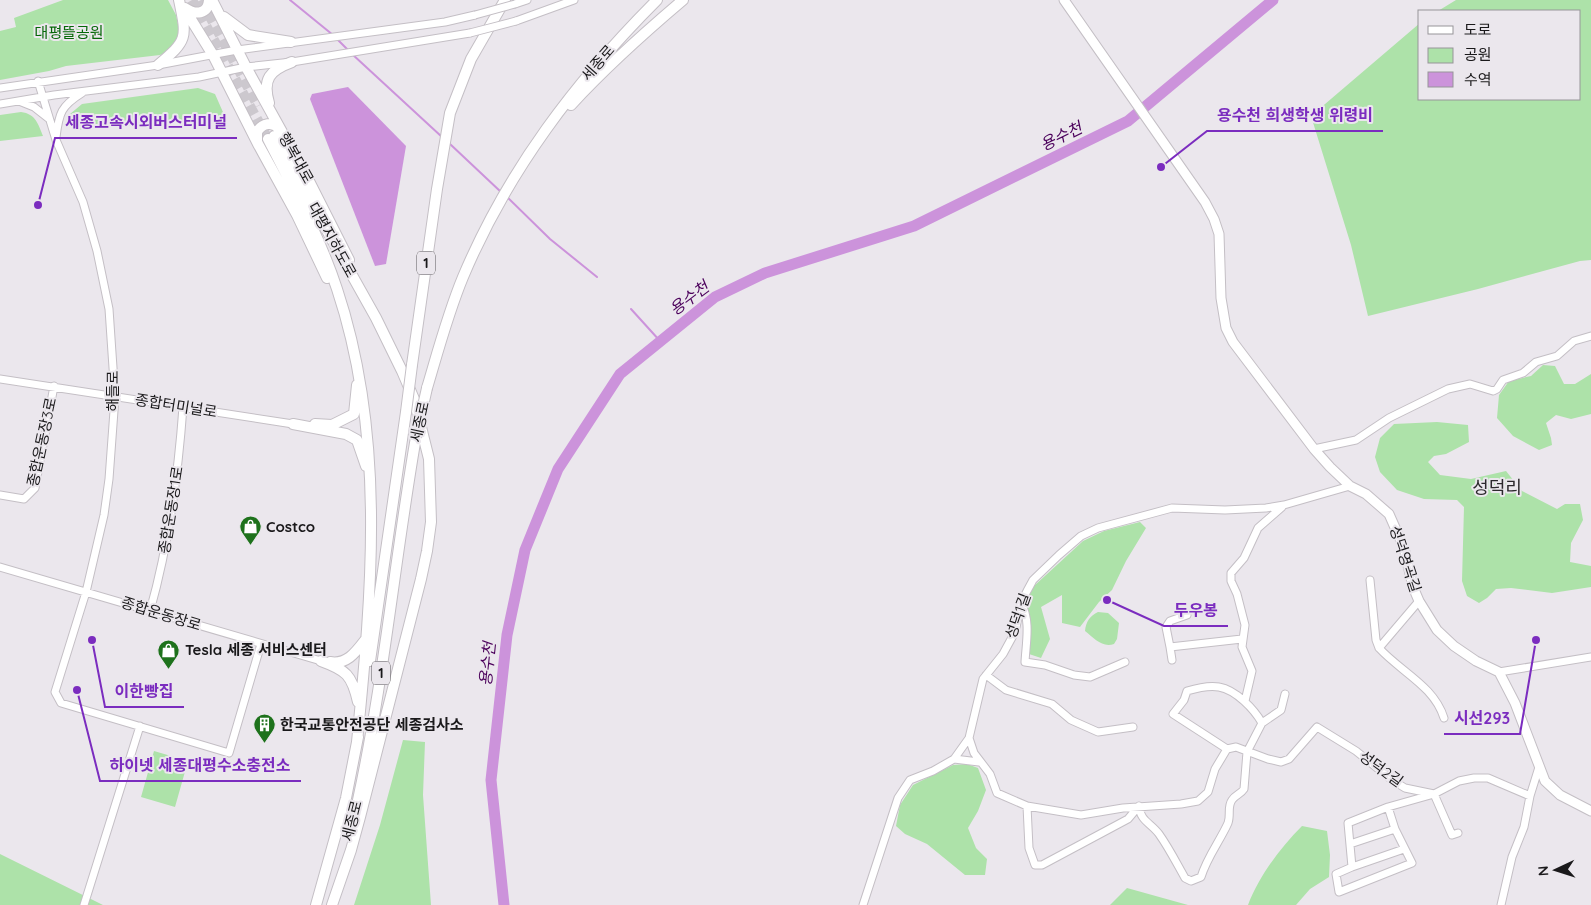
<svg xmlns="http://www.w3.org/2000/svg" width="1591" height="905" viewBox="0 0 1591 905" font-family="Quicksand,'Noto Sans KR',sans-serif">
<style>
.green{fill:#ade2a9}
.water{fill:#cc93db}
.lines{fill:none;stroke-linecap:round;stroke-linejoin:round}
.stream{stroke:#cc93db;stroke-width:2}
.river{stroke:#cc93db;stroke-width:11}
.highway-tunnel{stroke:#ccc8ce;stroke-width:10;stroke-dasharray:10 5;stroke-linecap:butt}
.minor-casing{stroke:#c4bfc5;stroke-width:9}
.major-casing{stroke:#c4bfc5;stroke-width:11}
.highway-casing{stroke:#c4bfc5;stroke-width:12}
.minor{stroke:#fff;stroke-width:7}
.major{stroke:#fff;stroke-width:9}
.highway{stroke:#fff;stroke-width:10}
.minor-bridge-casing{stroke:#c4bfc5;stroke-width:9;stroke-linecap:butt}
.highway-bridge-casing{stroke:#c4bfc5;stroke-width:12;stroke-linecap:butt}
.minor-bridge{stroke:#fff;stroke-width:7}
.highway-bridge{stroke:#fff;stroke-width:10}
.labels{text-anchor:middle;stroke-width:4;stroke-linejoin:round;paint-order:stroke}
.shield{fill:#ebe7ed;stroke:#59575a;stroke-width:1}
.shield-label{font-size:14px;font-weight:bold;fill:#1a191b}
.park-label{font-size:15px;fill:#066808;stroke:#ebe7ed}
.street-label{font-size:15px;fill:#1a191b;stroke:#ebe7ed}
.poi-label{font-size:15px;font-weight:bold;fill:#1a191b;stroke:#ebe7ed;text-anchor:start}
.water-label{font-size:16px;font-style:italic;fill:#4b005b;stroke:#ebe7ed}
.quarter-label{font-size:18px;fill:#2c292d;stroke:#ebe7ed}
.leader{fill:none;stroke:#7b2cbf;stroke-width:2}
.callout-dot{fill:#7b2cbf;stroke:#ebe7ed;stroke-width:2}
.callout-label{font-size:16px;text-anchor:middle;font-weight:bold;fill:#7b2cbf;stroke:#ebe7ed;stroke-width:4;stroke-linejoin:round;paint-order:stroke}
</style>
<rect width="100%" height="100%" fill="#ebe7ed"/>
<path class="green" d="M63,0H168L176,15L180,34L169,51L160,55L66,66L49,71L0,80V31L16,27L14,18Z
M1456,0H1591V260L1580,261L1478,289L1368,316L1351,245L1311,116L1420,23V99H1580V11H1438Z
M198,88L215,94L226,119L74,130L70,114L82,104Z
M21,112C36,114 38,124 43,136L0,141V115Z
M1543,365L1555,366L1564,384H1575L1591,374V414L1571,419L1556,415L1546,423L1551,438L1552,445L1539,450L1513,436L1497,418L1499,395L1509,381L1531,376Z
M1437,422L1468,425L1469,442L1446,454L1434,456L1428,462L1440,475L1471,479L1506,471L1522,491L1557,509L1565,504H1580L1583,520L1571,543L1570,562L1591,566V587L1552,593L1511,588L1496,589L1487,598L1479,603L1467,596L1462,581L1464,507L1457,500L1424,499L1397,490L1380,472L1375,457L1380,438L1394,424Z
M1140,522L1146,528L1126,561L1112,590L1099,602L1080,627L1062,623V595L1041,607L1050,639L1041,658L1029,654L1024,605L1034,586L1083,541L1104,531Z
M1098,612L1108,613L1119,623L1117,639L1114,644C1102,648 1094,638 1085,631C1086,621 1090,616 1098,612Z
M403,740L425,742L423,795L431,905H354L380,825Z
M154,751L188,761L175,807L141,797Z
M967,764L978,768L986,790L978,811L968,828L976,848L987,859L985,875H965L927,844L905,834L896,826L900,805L913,785L953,765Z
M1302,826L1327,831L1330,855L1329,877L1310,889L1296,905H1248C1259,876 1280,848 1302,826Z
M0,854L103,905H0Z
M1127,888L1188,905H1110Z"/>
<path class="water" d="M348,87L406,146L386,264L375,266L310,99L312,94Z"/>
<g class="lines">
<path class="stream" d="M290,0L333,35
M336,38L349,51
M352,54L442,137
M450,144L501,192
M507,197L550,239L597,277
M631,309L660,341"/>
<path class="river" d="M504,905L491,780L507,635L525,550L558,469L620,374L715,297L765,273L914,226L1128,121L1273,0"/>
<path class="highway-tunnel" d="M192,0L268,139
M201,0L258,106"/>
<defs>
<path id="minor" d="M515,4L527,0
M516,21L574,0
M38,81L56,140L83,202L97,251L109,309L115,397L109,479L104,515L86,592L55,692L61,703L229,753L261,644
M0,88L158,65L237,50L445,22L475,15
M19,101L34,107L48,118
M0,104L54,95L199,77L246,67L292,62L470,33
M56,137C59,113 61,106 82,93
M0,379L293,424
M1314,449L1356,440L1389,418L1448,389L1470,384L1493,391L1497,389L1503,380L1523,373L1536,362L1557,356L1574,341L1591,336
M0,495L24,499L35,488L54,386
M0,567L321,661
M1370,580L1376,640L1379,648
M1419,601L1379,648C1401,672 1434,686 1444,718
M1021,603C1031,620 1026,643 1025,662L1045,665L1074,675L1090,677L1125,662
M150,611C169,544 178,476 183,407
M1170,647L1166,627L1170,621L1187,615
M1172,660L1170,647L1242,639
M1499,672L1591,657
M986,675L1006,690L1052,704L1071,720L1098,732L1133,727
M1245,701L1252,671L1242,647L1245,625L1237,594L1231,581V573L1244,558L1258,528L1282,507
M1262,723L1281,710L1285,694
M969,738L974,753L990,774L997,793L1027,806L1081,815L1123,808L1181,804L1198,801L1208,792L1215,769L1227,749L1236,747L1268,759L1281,762L1289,759L1317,727L1356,751L1392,780L1405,788L1434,794L1459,781L1474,778H1488L1530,796
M954,759L979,762
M1027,806L1029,848L1035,865H1042L1128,819L1139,806
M1139,806C1140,821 1151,823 1159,834C1169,848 1177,864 1185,878L1191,881L1201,877C1207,857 1220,841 1228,823C1231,815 1227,807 1232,800C1235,795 1241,794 1244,789L1247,752L1262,723C1254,709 1236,690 1219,687C1209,685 1197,688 1187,691L1184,700L1173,714L1227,749
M1388,807L1395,829L1412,863L1339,892L1336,874L1352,867L1348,823L1388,807L1434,794L1452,835L1458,833
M1350,844L1395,829
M1352,867L1404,849
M84,905L140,726
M863,905L898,798L910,780L933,771L954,759L969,738L983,679L1003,654L1015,632L1021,603L1027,591L1033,580L1059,555L1081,536L1098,528L1172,508L1225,510L1266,508L1284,505L1350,486
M1501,905L1512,857L1524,827L1530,796L1539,767"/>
<path id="major" d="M1064,0L1205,202L1214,219L1219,234L1221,298L1226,328L1233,342L1314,449L1330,467L1350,486L1366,494L1389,514L1404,548L1413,587L1419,601L1437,630L1454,646L1476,661L1499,672L1515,703L1545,781L1560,795L1591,811"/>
<path id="highway" d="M212,0L246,67L308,179L349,260
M184,8L213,55L258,144L297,215L327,278
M185,8C195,15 208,15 209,0
M224,17L248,35L291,42
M158,65C188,40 187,38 179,0
M269,103C262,79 270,70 292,62
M571,105C606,67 644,33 683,0
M274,136L376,318L402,371L414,399L429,459L431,522L427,551L421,579L360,817L351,850L332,905
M268,139C293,188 320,237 337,289C386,436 372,591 357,742
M257,141V132C262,123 273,121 279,129
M412,365L437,189L450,113L471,59L505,0
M427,388C438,351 448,313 463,277C508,170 576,81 657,0
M293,424L346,434L357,440L366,466
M315,424L332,425L354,414L357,385
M321,661C346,670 352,675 358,702
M370,661L406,412
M330,662C347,665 356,652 366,639
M358,800C384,680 395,558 416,437
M316,905L346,798L358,737"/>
</defs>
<use href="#minor" class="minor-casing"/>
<use href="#major" class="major-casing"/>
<use href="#highway" class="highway-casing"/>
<use href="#minor" class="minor"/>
<use href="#major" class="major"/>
<use href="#highway" class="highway"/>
<defs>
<path id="minor-bridge" d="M475,15L515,4
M470,33L516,21"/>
<path id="highway-bridge" d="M406,412L412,365
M416,437L427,388"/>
</defs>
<use href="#minor-bridge" class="minor-bridge-casing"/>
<use href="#highway-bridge" class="highway-bridge-casing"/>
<use href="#minor-bridge" class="minor-bridge"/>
<use href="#highway-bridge" class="highway-bridge"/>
</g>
<defs>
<symbol id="shop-pin" viewBox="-11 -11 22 30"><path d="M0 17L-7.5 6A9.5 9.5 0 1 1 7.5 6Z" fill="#1e721c" stroke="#ebe7ed"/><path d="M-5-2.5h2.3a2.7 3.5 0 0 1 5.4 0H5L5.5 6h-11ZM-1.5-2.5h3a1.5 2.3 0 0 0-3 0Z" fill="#fff"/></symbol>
<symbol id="building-pin" viewBox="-11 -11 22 30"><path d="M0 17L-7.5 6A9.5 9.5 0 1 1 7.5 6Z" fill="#1e721c" stroke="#ebe7ed"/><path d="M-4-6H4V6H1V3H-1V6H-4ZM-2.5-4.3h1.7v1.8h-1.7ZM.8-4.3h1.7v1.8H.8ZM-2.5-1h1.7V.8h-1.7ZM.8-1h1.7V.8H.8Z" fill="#fff"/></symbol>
</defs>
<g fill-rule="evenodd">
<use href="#shop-pin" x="238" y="514" width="25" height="34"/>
<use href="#shop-pin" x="156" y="638" width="25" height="34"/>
<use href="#building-pin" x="252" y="712" width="25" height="34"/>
</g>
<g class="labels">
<g class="shield">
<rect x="417" y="251.5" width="18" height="23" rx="4"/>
<rect x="372" y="661.5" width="18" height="23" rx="4"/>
</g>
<g class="shield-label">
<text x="426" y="268">1</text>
<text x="381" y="678">1</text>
</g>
<g class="park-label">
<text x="69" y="38">대평뜰공원</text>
</g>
<g class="street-label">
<text transform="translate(598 63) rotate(-49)" y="5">세종로</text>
<text transform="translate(296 158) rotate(61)" y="5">행복대로</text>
<text transform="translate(332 240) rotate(61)" y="5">대평지하도로</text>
<text transform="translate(113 391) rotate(-90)" y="5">해들로</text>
<text transform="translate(176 406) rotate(9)" y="5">종합터미널로</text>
<text transform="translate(420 422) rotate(-78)" y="5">세종로</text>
<text transform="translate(42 442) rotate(-78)" y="5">종합운동장3로</text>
<text transform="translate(171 510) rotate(-81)" y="5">종합운동장1로</text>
<text transform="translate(1405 559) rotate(72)" y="5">성덕영곡길</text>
<text transform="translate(161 614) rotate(17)" y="5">종합운동장로</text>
<text transform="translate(1018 616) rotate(-70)" y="5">성덕1길</text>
<text transform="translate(1381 769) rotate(36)" y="5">성덕2길</text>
<text transform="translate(352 821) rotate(-76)" y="5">세종로</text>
</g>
<g class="poi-label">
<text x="266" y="532">Costco</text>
<text x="185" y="655">Tesla 세종 서비스센터</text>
<text x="280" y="730">한국교통안전공단 세종검사소</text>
</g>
<g class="water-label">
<text transform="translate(1061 136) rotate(-26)" y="6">용수천</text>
<text transform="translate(689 298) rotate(-37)" y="6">용수천</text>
<text transform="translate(487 664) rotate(-84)" y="6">용수천</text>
</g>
<g class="quarter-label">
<text x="1497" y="494">성덕리</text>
</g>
</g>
<path class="leader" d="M1161 167L1207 131H1383M38 205L55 138H237M1107 600L1164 626H1228M92 640L105 707H184M1536 640L1520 734H1444M77 690L100 781H301"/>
<g class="callout-dot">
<circle cx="1161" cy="167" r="5"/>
<circle cx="38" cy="205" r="5"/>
<circle cx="1107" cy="600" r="5"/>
<circle cx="92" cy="640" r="5"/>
<circle cx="1536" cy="640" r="5"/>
<circle cx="77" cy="690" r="5"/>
</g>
<g class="callout-label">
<text x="1295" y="121">용수천 희생학생 위령비</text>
<text x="146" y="128">세종고속시외버스터미널</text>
<text x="1196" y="616">두우봉</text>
<text x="144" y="697">이한빵집</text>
<text x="1482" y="724">시선293</text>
<text x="200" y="771">하이넷 세종대평수소충전소</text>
</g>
<rect x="1418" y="10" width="162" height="90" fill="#ebe7ed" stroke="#979599"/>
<rect x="1428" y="26" width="25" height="8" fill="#ffffff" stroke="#979599"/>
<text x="1464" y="35" font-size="15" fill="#1a191b">도로</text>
<rect x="1428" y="48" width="25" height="15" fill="#ade2a9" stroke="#979599"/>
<text x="1464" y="60" font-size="15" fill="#1a191b">공원</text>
<rect x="1428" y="72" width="25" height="15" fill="#cc93db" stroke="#979599"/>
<text x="1464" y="85" font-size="15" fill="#1a191b">수역</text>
<g transform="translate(1556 870) rotate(266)" stroke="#ebe7ed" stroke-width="4" paint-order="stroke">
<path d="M0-4L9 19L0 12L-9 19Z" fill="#1a191b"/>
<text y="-8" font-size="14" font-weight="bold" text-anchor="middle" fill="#1a191b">N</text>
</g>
</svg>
